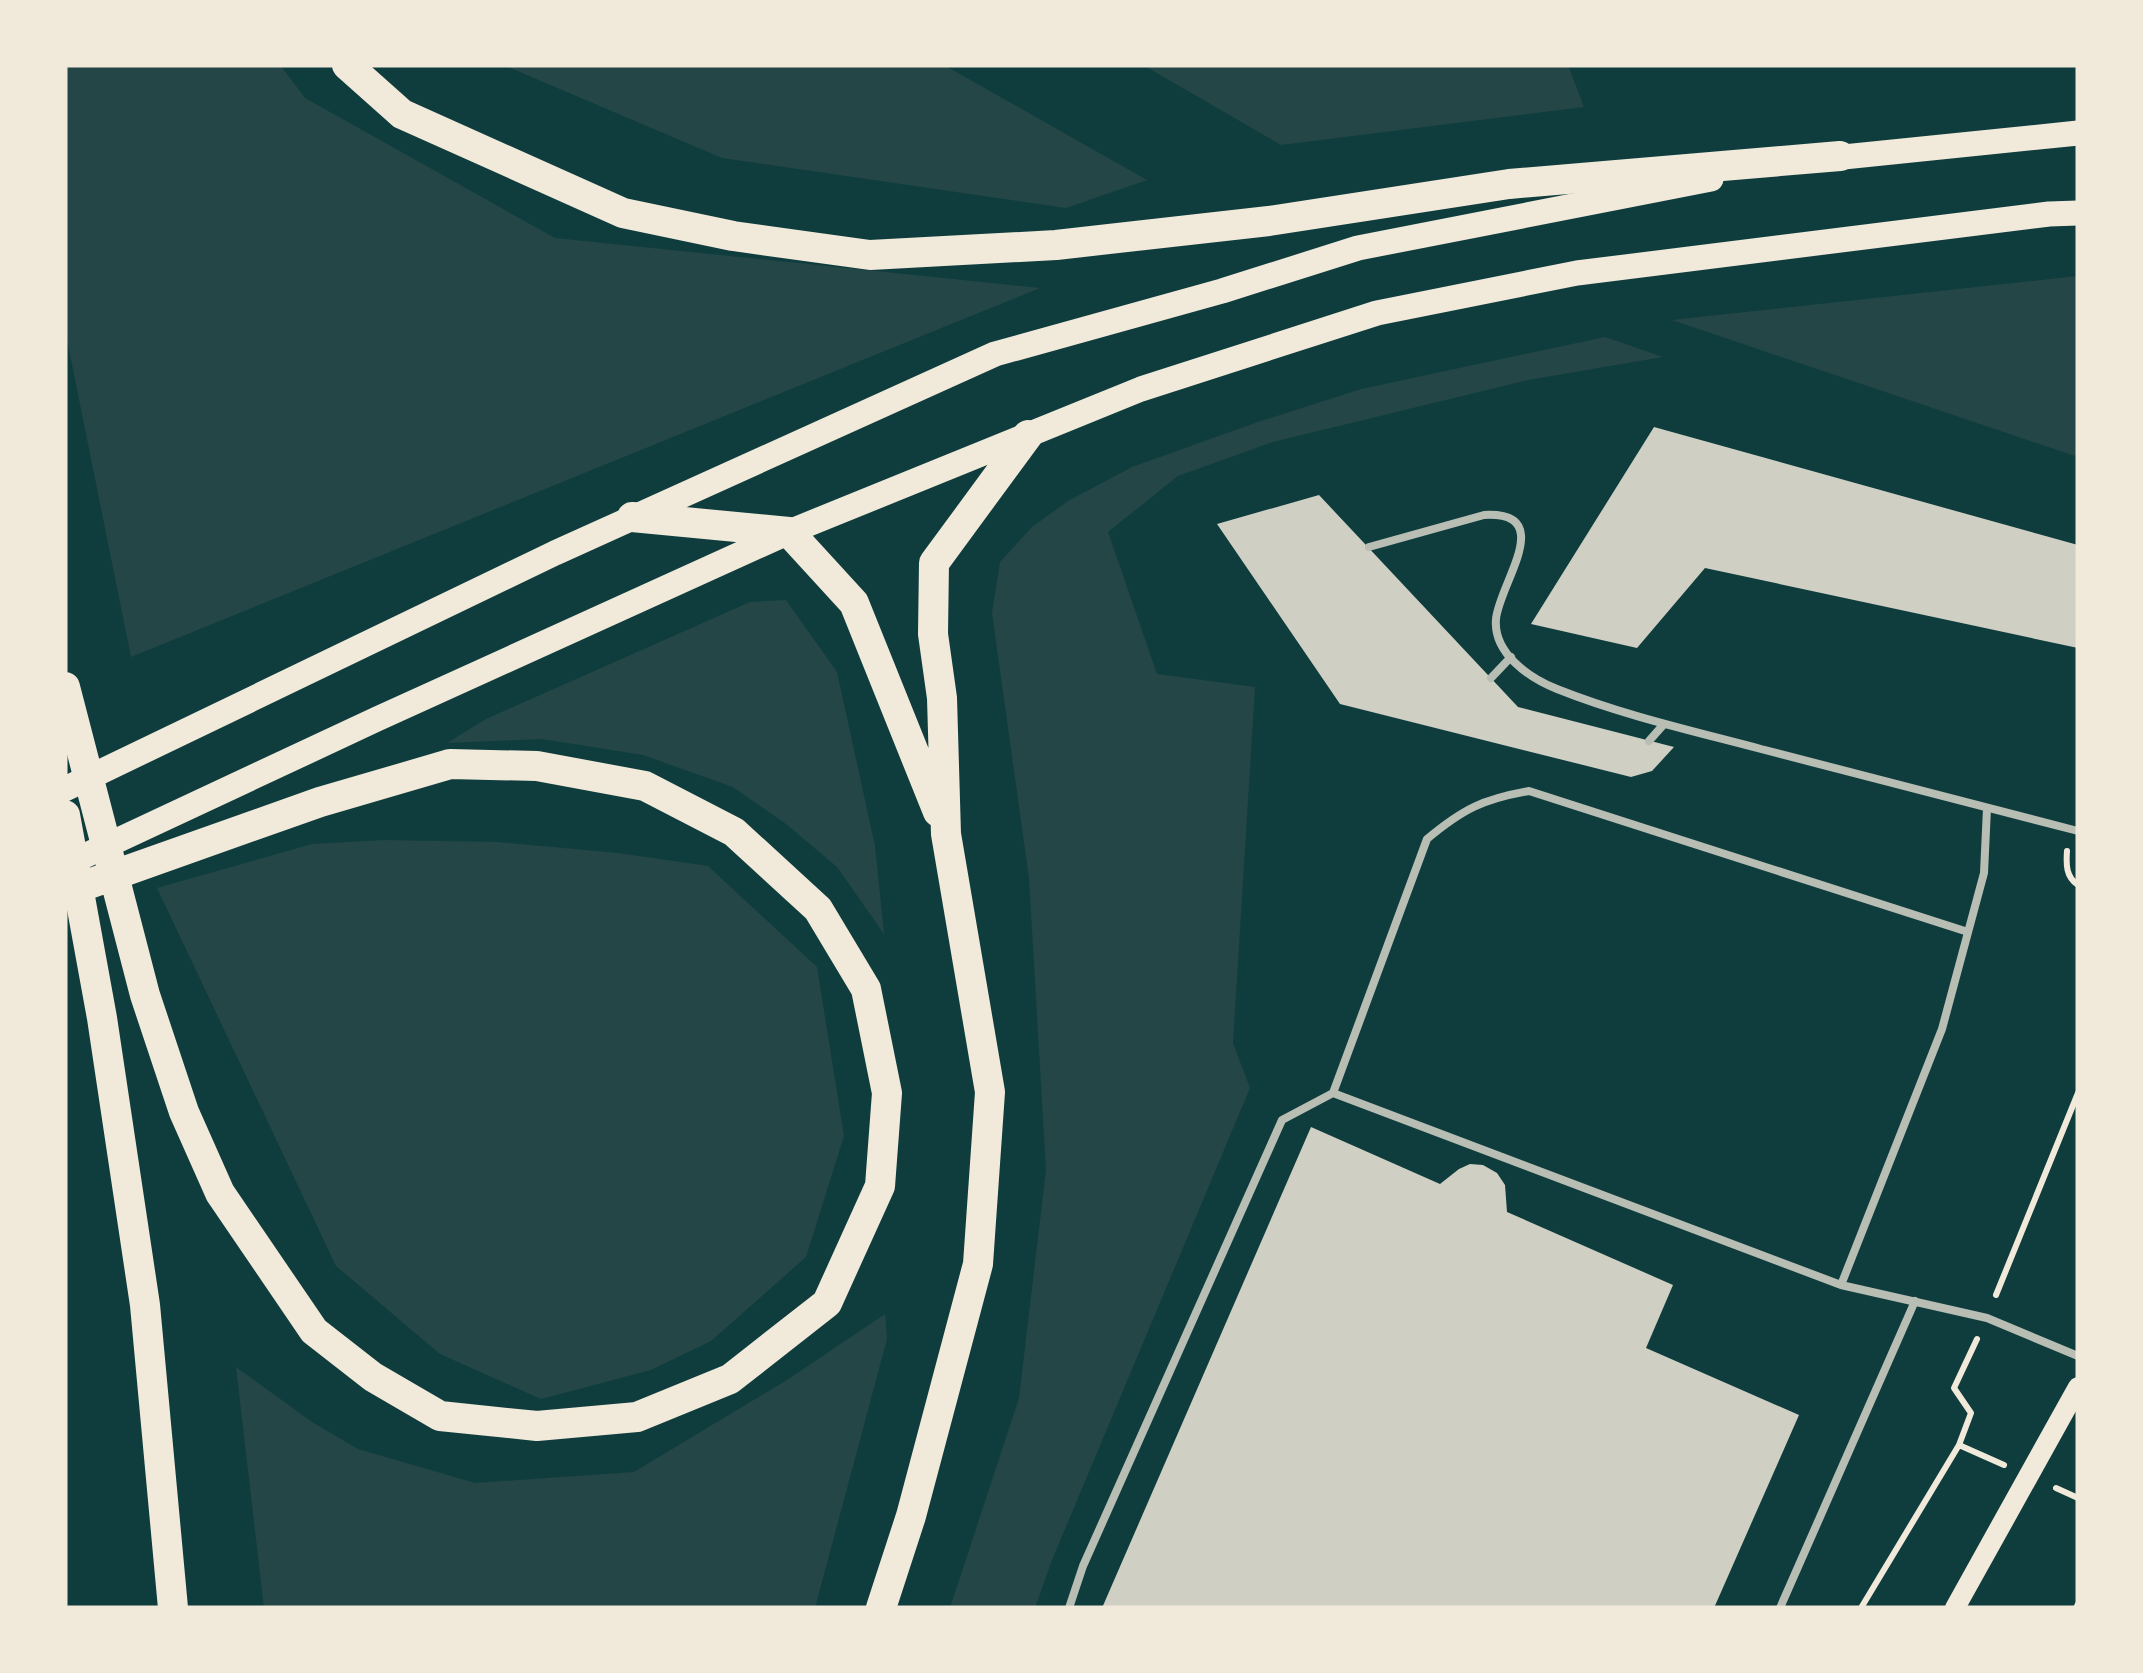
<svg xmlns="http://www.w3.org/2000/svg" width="2143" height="1673" viewBox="0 0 2143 1673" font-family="'Titillium Web',sans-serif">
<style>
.green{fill:#244646}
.building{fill:#cfcfc3}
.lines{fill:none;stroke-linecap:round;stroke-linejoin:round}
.path{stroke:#f1e9da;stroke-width:6}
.service{stroke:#b8beb3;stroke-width:8}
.secondary{stroke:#f1e9da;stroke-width:20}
.primary{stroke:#f1e9da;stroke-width:25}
.motorway{stroke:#f1e9da;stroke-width:30}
</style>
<rect width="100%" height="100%" fill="#0f3d3e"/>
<path class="green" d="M65,65H280L305,98L555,238L1040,288L131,657L65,330Z
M503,65H944L1147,180L1066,208L722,158Z
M1143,65H1568L1584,107L1281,145Z
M2078,276V457L1672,320L2077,276Z
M1605,337L1663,357L1528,380L1273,442L1178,476L1108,532L1157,674L1255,687L1233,1043L1250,1088L1052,1560L1035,1608H950L1019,1398L1046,1170L1029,878L992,613L1000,562L1032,527L1068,501L1132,467L1255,423L1361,389Z
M786,600L837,672L875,846L884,934L837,867L786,824L733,787L643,755L542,739L447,743L486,719L750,602Z
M383,840L497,842L618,853L708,866L817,967L844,1136L806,1257L711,1341L651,1370L541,1399L440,1354L336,1266L157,888L312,844Z
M885,1314L887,1339L815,1608H264L236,1367L312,1422L358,1449L475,1483L634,1472L787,1380Z"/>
<path class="building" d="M1654,427L2078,545V648L1705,568L1637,648L1531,624Z
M1319,495L1518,707L1674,747L1652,771L1631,777L1340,704L1217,524Z
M1311,1127L1440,1184L1459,1169L1470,1164L1483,1165L1497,1173L1505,1185L1507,1212L1673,1285L1646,1348L1799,1415L1714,1608H1102Z"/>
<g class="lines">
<path class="path" d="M2067,851C2066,865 2066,877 2078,885
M1996,1295L2078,1093
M1959,1445L2004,1465
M2056,1488L2078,1498
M1861,1608L1959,1445L1971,1413L1954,1388L1977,1339
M2076,1608L2078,1604"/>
<path class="service" d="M1369,547L1484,515C1558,511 1499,584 1496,619C1493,653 1529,678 1557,689C1622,715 1693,731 1761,749C1867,776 1973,803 2078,831
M1491,678L1511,657
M1649,741L1664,724
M1333,1093L1841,1285L1987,1318L2078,1356
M1841,1285L1942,1029L1984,873L1987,808
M1069,1608L1083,1566L1282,1120L1333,1093L1427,839C1463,809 1483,799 1529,791L1968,932
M1780,1608L1915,1301"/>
<path class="secondary" d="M1955,1608L2078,1387"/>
<path class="primary" d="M1824,159L2078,133
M65,789L555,553L995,354L1222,291L1358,248L1711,179
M65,865L377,719L789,532L1141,389L1377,313L1577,273L2049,214L2078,213"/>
<path class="motorway" d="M347,65L402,114L623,213L733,236L870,255L1056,245L1269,221L1509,184L1840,156
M632,517L789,532L854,603L938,812
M65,687L145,995L184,1112L220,1193L314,1331L373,1377L440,1416L537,1426L637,1417L730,1379L827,1303L880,1186L887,1093L866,989L818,909L734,832L645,786L537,766L450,764L320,802L69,891L65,892
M65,815L102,1018L145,1305L173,1608
M881,1608L911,1516L978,1264L990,1092L946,834L942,698L933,634L934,563L1028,435"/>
</g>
<rect width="2143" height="1673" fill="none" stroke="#f1e9da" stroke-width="135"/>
</svg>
